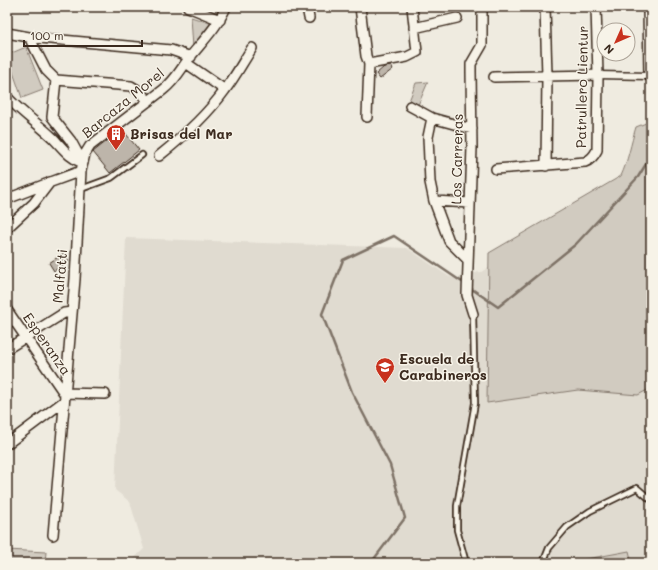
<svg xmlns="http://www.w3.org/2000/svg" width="658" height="570" viewBox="0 0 658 570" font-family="Mali,sans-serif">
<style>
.built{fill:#e0dbd0}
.green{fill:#d1cbc0;stroke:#867a6f}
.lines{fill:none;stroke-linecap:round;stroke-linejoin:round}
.stream{stroke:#7e7266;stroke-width:2.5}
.building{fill:#bdb5aa;stroke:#3b2a1e}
.service-casing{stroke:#3b2a1e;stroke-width:8}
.pedestrian-casing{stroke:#3b2a1e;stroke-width:9}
.minor-casing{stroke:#3b2a1e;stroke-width:12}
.service{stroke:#f7f3e8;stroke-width:4.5}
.pedestrian{stroke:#f7f3e8;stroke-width:6}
.minor{stroke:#f7f3e8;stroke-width:9}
.labels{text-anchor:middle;stroke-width:3;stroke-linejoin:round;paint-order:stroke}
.street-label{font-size:14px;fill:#3b2a1e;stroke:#f7f3e8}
.poi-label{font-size:14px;font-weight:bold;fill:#3b2a1e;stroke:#f7f3e8;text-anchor:start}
</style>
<rect width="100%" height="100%" fill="#efebe0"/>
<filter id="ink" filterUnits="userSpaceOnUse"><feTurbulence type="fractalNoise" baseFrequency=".025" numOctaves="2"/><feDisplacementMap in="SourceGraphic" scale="8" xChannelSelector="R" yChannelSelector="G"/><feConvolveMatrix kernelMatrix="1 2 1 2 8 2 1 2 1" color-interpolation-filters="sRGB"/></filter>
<g filter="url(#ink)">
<path class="built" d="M651,165V563H129L144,549L130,502L115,490L126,238L407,248L448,276L457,279L466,274L481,272Z"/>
<path class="green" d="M191,17L213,24L193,48Z
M26,47L43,90L22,98L7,55Z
M428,82L418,105L409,101L416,83Z
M651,121V388L638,395L578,390L487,403L489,253L621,176C628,161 631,143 636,127Z
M7,550L46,552L45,563H7Z
M629,551L632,563H571V562Z"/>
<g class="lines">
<path class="stream" d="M469,287L498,307L576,244L638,177L651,156
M371,563L405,518L390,465L352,392L322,314L343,260L394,236L465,284"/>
</g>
<path class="building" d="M391,66L393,69L380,79L376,74L384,67Z
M122,129L139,150L110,173L93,152Z
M64,253L69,261L54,271L49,263Z"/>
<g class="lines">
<defs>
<path id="service" d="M81,189L111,178L142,155
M466,563L457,530V506L475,403L473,314
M543,563L549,548L567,527L590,511L637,488L651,500"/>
<path id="pedestrian" d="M598,75L649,76"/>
<path id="minor" d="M188,7L220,20
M307,7L309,18
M360,7L366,56L369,64L367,117
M545,7L547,76L546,166
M648,7L649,76
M414,28L457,18
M7,33L29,37L171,50L191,57
M29,37L46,70L56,80L52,117L71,141L83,163
M186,63L225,90
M369,64L407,57L417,52L412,7
M494,77L598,75
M56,80L131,86L136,89L149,101
M7,97C21,112 37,123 52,137C62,147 69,158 83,163
M410,106L432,118L472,129
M432,118L428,137L430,182L434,201L449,241L468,260
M159,156C183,137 207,115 225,90C235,77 243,62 252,48
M496,169L585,162C591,160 594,156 597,150L598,75L596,7
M7,199L51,182L81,171
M434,201L470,203
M7,228L34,203L50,182
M7,310L64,393L105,394
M473,314L467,295L472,147L471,72V64L482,45V7
M7,349L64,313L72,312
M7,444L63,402
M53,535L75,279L81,171L85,154L90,146L163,90C175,81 181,69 190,57C203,41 218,26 226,7"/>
</defs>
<use href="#service" class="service-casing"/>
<use href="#pedestrian" class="pedestrian-casing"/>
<use href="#minor" class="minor-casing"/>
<use href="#service" class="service"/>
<use href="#pedestrian" class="pedestrian"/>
<use href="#minor" class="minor"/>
</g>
</g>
<defs>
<symbol id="building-pin" viewBox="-11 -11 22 30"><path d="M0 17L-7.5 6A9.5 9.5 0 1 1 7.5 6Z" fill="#c8321e" stroke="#f7f3e8"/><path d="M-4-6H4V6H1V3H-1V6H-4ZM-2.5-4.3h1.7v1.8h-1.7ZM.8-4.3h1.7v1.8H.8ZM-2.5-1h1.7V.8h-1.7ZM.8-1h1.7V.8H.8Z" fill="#fff"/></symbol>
<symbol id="university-pin" viewBox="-11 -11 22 30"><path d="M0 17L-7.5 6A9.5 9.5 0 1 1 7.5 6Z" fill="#c8321e" stroke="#f7f3e8"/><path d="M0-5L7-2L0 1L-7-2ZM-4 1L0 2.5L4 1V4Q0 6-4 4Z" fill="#fff"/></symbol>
</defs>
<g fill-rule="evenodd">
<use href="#building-pin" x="105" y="123" width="22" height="30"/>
<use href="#university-pin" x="374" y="356" width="22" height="30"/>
</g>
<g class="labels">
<g class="street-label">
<text transform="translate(582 87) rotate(-89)" y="5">Patrullero Lientur</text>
<text transform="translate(123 103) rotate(-39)" y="5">Barcaza Morel</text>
<text transform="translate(457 159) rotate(-89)" y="5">Los Carreras</text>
<text transform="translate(60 276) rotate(-85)" y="5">Malfatti</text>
<text transform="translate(47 344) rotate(55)" y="5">Esperanza</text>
</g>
<g class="poi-label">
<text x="130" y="139">Brisas del Mar</text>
<text x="399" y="364">Escuela de<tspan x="399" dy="16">Carabineros</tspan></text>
</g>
</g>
<rect width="658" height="570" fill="none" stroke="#f7f3e8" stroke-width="24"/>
<rect x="12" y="12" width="634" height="546" fill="none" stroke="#3b2a1e" stroke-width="1.5" filter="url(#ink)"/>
<g transform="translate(616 42) rotate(225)"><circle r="19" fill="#f7f3e8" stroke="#aca397"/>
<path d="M0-3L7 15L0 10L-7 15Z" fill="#c8321e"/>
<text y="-6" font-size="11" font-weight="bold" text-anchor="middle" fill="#3b2a1e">N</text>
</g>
<path d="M24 40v6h118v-6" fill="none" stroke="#3b2a1e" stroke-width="2"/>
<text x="30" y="40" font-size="12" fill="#3b2a1e" stroke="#f7f3e8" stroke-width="3" paint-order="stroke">100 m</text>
</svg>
